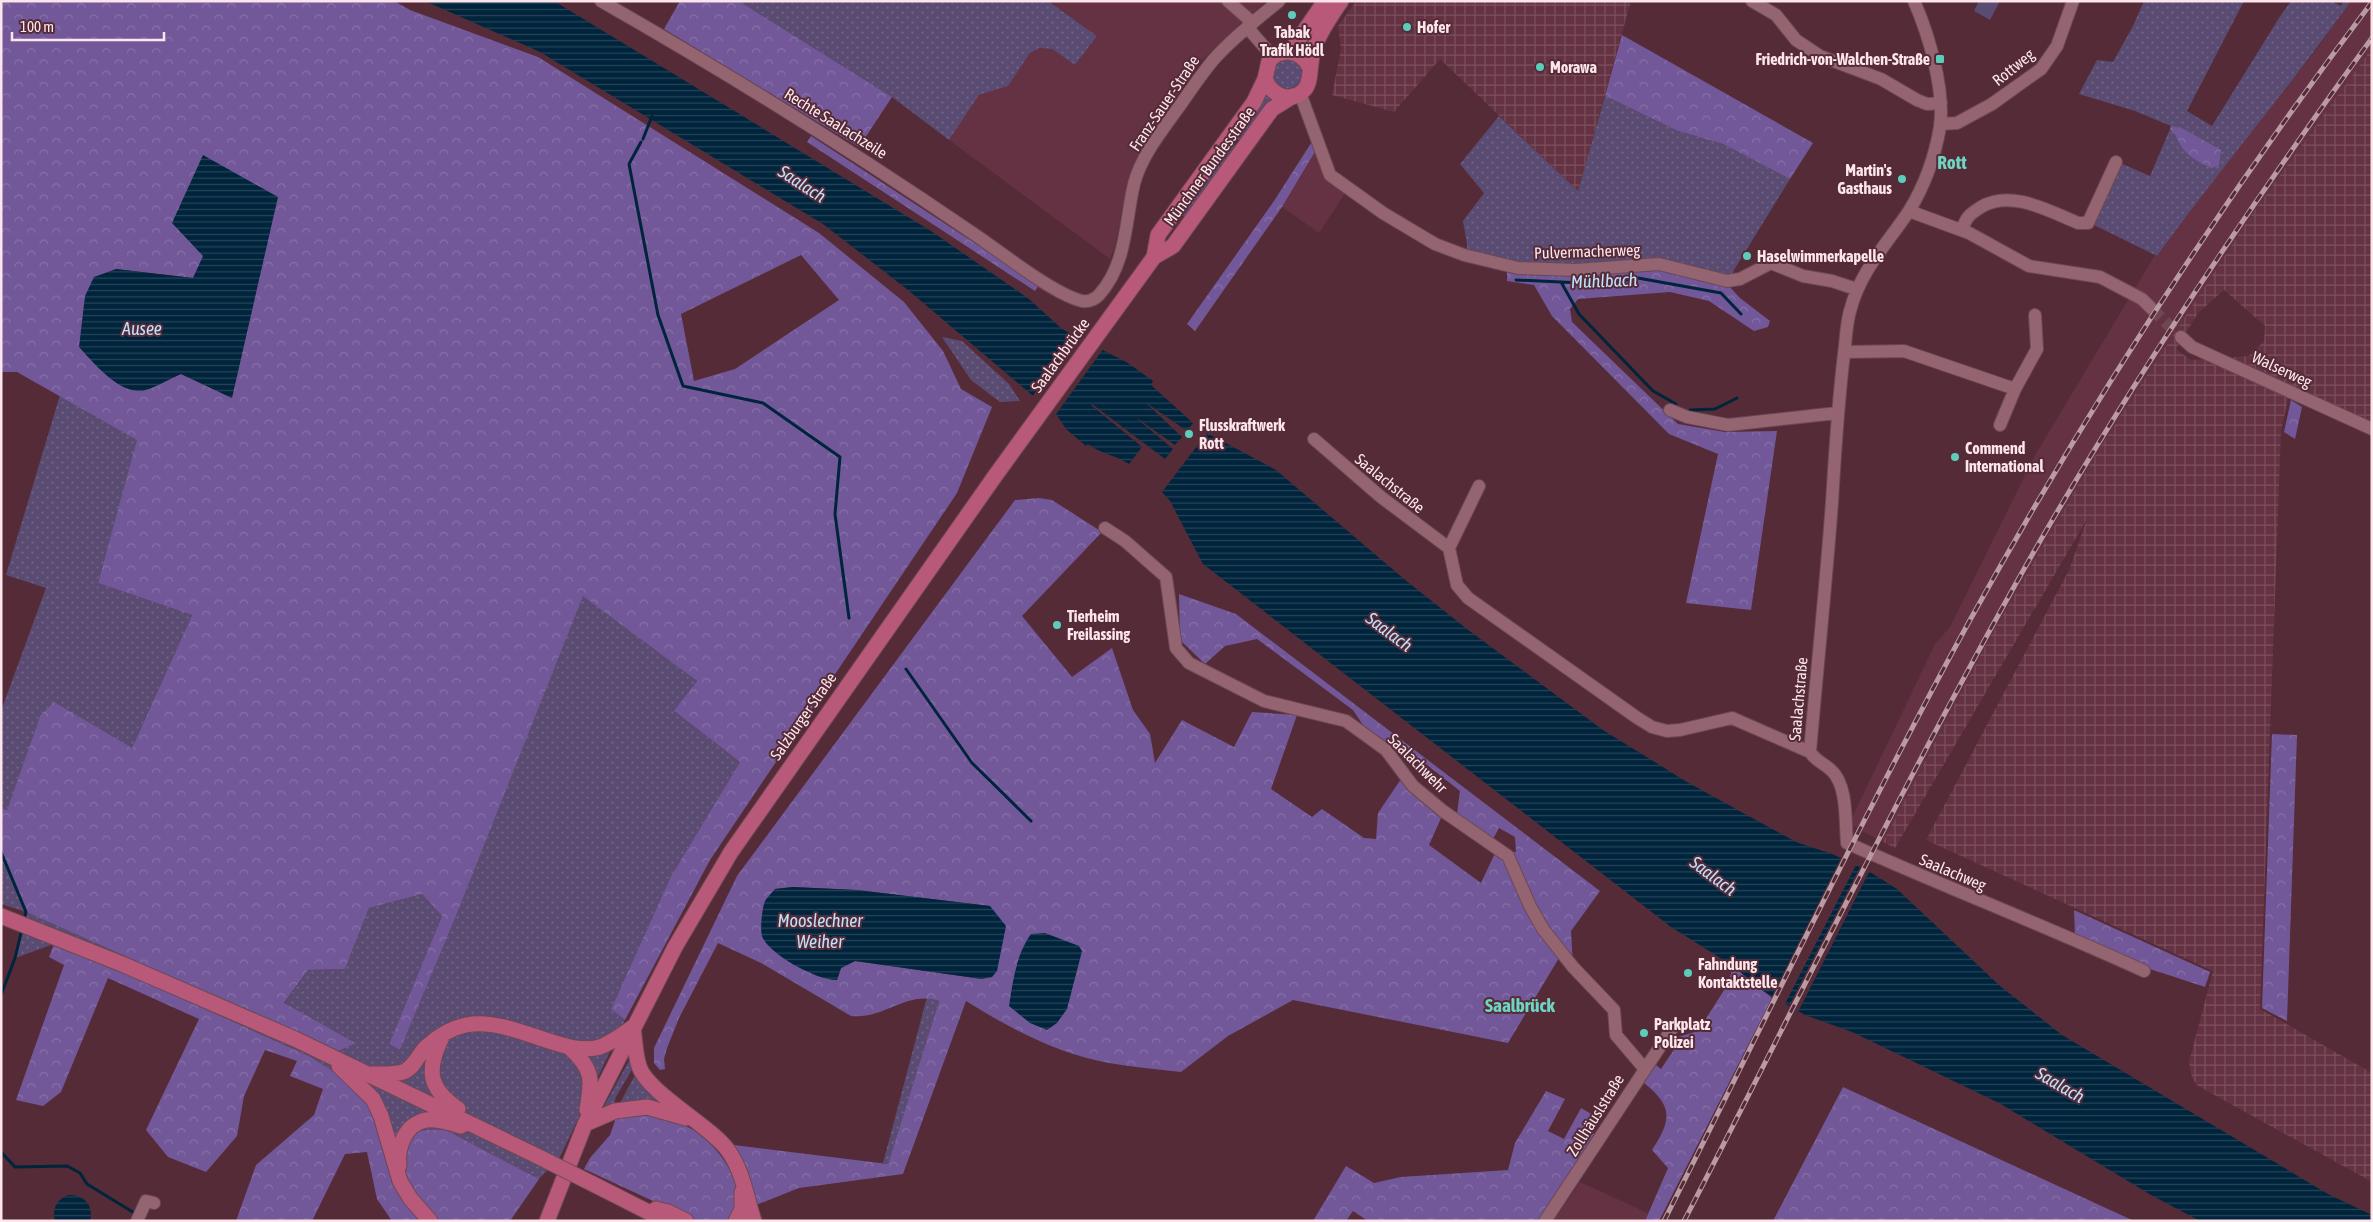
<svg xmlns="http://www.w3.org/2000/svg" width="2373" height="1222" viewBox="0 0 2373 1222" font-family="'Asap Condensed',sans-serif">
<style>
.built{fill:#643242}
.industrial{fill:url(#industrial-grid);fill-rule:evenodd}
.grass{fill:url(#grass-dots)}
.forest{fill:url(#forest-crowns);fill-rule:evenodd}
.pitch{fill:#5a4b72}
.water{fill:url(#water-rules)}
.pier{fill:#552b38}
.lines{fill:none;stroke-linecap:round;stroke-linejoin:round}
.stream{stroke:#00243c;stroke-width:3}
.minor-tunnel{stroke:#6e4753;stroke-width:12;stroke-dasharray:12 6;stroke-linecap:butt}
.minor-casing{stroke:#6c4854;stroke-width:14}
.major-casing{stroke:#6c4854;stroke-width:17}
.minor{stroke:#946471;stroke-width:12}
.major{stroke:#b95979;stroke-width:15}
.rail-casing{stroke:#ba9ba3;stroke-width:5}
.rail{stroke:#552b38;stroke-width:3;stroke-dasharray:9;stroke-linecap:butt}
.major-bridge-casing{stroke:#6c4854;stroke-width:17;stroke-linecap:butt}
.major-bridge{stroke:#b95979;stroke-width:15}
.poi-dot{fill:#5bcebb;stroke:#552b38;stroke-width:2}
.labels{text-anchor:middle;stroke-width:4;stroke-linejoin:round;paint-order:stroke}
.poi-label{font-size:16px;font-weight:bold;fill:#fde6eb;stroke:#552b38;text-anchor:start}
.street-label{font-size:16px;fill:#fde6eb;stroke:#552b38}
.water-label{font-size:18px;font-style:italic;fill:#bfe3ff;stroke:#552b38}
.quarter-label{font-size:19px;font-weight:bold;fill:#6ed5c3;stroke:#552b38}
</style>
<defs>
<pattern id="industrial-grid" width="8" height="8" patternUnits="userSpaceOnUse" patternTransform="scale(1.25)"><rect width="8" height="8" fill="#643242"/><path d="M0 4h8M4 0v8" fill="none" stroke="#7b505d"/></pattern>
<pattern id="grass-dots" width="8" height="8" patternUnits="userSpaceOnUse" patternTransform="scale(1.25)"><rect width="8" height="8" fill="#5a4b72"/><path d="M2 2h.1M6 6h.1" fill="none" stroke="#736586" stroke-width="1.8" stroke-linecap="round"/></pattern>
<pattern id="forest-crowns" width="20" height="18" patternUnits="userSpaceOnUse" patternTransform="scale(1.25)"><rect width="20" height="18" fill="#725899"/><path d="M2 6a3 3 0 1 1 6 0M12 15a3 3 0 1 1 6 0" fill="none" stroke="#8770a7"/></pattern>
<pattern id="water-rules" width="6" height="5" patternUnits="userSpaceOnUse" patternTransform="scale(1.25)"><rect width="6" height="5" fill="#00243c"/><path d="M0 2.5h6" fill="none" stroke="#264458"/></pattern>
</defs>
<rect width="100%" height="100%" fill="#552b38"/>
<path class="built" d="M1048,1H1219L1243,21L1202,60L1141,147L1128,181L1115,246L1110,259L949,140L979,95L1008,86L1030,53L1040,48L1052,49L1075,65L1097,36Z
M1236,1H1266L1254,12H1250Z
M2351,1H2372V48L2254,211L2099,449L1989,639L1883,842L1849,824L1935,644L1950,627L2034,457L2155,255L2157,256L2210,183L2319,46Z
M1316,150L1346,192L1319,233L1282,207Z
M1580,1182L1648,1213L1645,1221H1553Z"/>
<path class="industrial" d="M1356,1H1631L1578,191L1440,59L1394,112L1332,95L1341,49L1338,26Z
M2372,48V434L2289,394L2281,431L2260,1009L2372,1073V1182L2198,1086L2192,1078L2189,1062L2213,971L1926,840L2069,570L2087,519L1895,848L1883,842L1989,639L2099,449L2254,211ZM2224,290L2265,326L2264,341L2249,356L2191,360L2176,349L2198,313Z"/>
<path class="grass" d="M739,1H1048L1097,36L1075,65L1052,49L1040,48L1030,53L1008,86L979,95L949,140L892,97Z
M2144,1H2244L2187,111L2212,126L2279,18L2291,1H2331L2341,6L2344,1H2351C2289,88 2220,169 2157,256L2092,224L2118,162L2150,176L2170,129C2180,138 2184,150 2194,159L2180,127L2171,126L2135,111L2079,94L2097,60L2113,62L2133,26Z
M1272 74a15 15 0 1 1 30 0a15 15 0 1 1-30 0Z
M1264,94L1273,101L1241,142L1235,137Z
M1605,96L1678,131L1723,144L1790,179L1726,283L1614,270L1467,259V244L1463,221L1484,193L1460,164L1499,116L1578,191Z
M1232,142L1237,146L1186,218L1180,214Z
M942,337L962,341L1009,384L1020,401L1000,402L971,380Z
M60,395L138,440L98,583L192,615L132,748L40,716L7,810L1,808V711L46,588L6,575Z
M583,595L697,681L675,712L740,762L671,876L611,1009L625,1020L560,1157L539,1179L444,1129L382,1133L353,1084L311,1057L119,970L54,944L15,958L26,912L1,904V852L26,912L338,1051L355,1042L284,1004L308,970L345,969L369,908L422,894L442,916L389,1044L400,1050L454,921Z
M927,997L939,1001L888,1164L883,1163Z
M630,1059L634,1066L616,1097L613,1107L603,1108Z
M637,1071L670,1104L619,1105Z"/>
<path class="forest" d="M1,1H394L410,10L538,57L819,233L904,302L943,351L961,389L992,407L957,493L710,860L625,1020L611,1009L671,876L740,762L674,711L697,681L583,596L454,921L400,1050L389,1044L442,916L422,894L369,908L345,969L308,970L284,1003L356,1043L338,1051L26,912L1,852V808L7,810L40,716L54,702L132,748L192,615L98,583L137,440L17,372H1ZM801,255L839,300L735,369L694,381L681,314ZM204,256L232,398L181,374L143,391L116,269L193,278Z
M680,1H739L892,97L859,147L664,29Z
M1622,35L1813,143L1790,179L1723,144L1678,131L1605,96Z
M2171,126L2180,127L2221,150L2219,166L2211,168C2201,163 2190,158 2183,149C2178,142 2177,135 2170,129Z
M811,136L1039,285L1035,291L807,142Z
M1313,140L1316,150L1282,207L1195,331L1187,324L1274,201Z
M1507,268H1663L1726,283L1740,298L1770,321L1768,327L1754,331L1709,301L1670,292L1578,299L1570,309L1572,322L1678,424L1725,432L1777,431L1751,610L1686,603L1718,454L1669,434L1552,316L1534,285L1507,281Z
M2291,400L2302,407L2295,439L2284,432Z
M1039,498L1052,500L1102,532L1022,616L1072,677L1112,648L1133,710L1150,734L1155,763L1182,720L1234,747L1252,712L1297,715L1271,789L1312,817L1322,809L1364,838L1376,839L1378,813L1401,779L1442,816L1429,845L1481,883L1496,851L1516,852L1515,837L1499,828L1493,839L1457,814L1460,791L1407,749L1385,758L1353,710L1257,639L1225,646L1205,664L1180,640L1179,594L1236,614L1600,891L1571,931L1573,967L1562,953L1508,1043L1293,1000L1228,1036L1181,1072C1157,1069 1132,1067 1109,1063C1058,1054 1009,1028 966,1001L903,1174L799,1188L756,1205C751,1183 747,1163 734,1145L888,1164L939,1001C906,990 884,1020 851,1016L761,963L718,943L679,1018L667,1048L664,1059L665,1069L660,1070L654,1063V1048L737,876L1015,500ZM793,887L857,890L990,906L998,919L982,979L855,961L841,968L837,980L775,889Z
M2272,734L2297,735L2287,1021L2262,1008Z
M2074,910L2210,972L2205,987L2144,967L2075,936Z
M54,944L119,970L311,1057L353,1084L370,1100L382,1133L444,1129L539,1179L510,1221H392L377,1199L367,1152L345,1154L312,1221H236L256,1165L314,1115L323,1089L290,1076L297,1061L265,1050L244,1096L237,1136L206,1172L168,1157L146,1130L199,1019L108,978L61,1092L43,1106L16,1100L64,965L49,957Z
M1733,966L1772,998L1659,1221H1645L1668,1168L1652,1150C1672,1120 1673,1106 1644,1083L1656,1065L1661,1069L1675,1048L1668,1043L1672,1039L1698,1031L1728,984Z
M1843,1087L2134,1221H1773Z
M1546,1091L1565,1099L1548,1131L1564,1139L1581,1108L1593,1115L1586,1129L1594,1134L1538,1221H1368L1353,1211L1346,1221H1313L1346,1166L1374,1183L1401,1177L1508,1170L1515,1143Z
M632,1112C652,1115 669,1117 688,1127C716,1141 757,1193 726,1221H696L584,1169L590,1158L610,1135L617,1115Z"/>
<path class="pitch" d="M1979,1H2000L1990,20L1974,11Z"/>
<path class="water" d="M425,1H554L931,231L1029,299L1062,329L1128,363L1153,381L1151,385L1193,423L1187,431L1145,402L1182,437L1175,445L1134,416L1173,449L1165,459L1092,404L1091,405L1142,447L1129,464C1116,455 1100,454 1088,444L1086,446L1066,429L1058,417L908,290L823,224L540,52Z
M203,155L278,197L232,398L181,374C169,379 157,387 145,390C121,397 93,362 79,347L85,296L94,277L116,269L193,278L203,256L172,223Z
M1207,433L1276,470L1404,579L1467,629L1603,730L1687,782L1796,842L1832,854L1867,870L1897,889L2000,986L2062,1035L2328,1194L2372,1215V1221H2200L2151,1195L1999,1103L1852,1032L1805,1015L1763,991L1733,966L1671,927L1203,564L1170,501L1162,492Z
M793,887L857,890L990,906L1006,926L997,971L992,977L982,979L855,961L841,968L837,980C818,981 768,954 762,936C760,929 762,911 764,904C765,899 772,893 775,889Z
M1045,933L1079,946L1082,951L1067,1009L1057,1023L1047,1030L1030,1023L1009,1006C1013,981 1016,955 1031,934Z
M68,1195C84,1194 94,1205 90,1221H55C52,1209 56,1200 68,1195Z"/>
<path class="pier" d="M1078,335L1104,348L1054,417L1031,398Z
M1842,856L1857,863L1784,1006L1771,998Z
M1861,865L1870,870L1797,1014L1788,1008Z"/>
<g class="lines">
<path class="stream" d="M643,139L652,116
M641,142L629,164L658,315L683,386L763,403L840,457L835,514L849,618
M1516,280L1603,284L1638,278L1721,293L1741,314
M1561,282L1579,314L1653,391L1676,404
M1690,410L1715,409L1737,398
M906,669L972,763L1031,821
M1,852L26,912L24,920
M1,995L15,958L22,929
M1,1152L15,1167L67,1166L80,1173L87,1184L136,1214"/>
<path class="minor-tunnel" d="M2152,309L2181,337"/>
<defs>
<path id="minor" d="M601,1C729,74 853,151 974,234C1001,252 1053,294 1082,301C1089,302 1094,300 1099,295C1127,264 1125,222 1134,184C1141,157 1160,133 1176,111C1189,93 1201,74 1215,58C1234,37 1257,19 1279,1
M1228,1L1253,23
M1752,1L1776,15L1796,40L1820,56L1881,79L1917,100L1927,104L1941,103
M1247,27L1273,57
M1300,93L1330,175L1383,213L1435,244L1464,255L1518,268L1576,270L1659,264L1727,281L1740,279L1771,263L1803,276L1832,281L1856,289
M1940,124L1957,123L1992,104L2041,69L2057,46L2073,1
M1909,211L1969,233L2029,266L2100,277L2142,299L2152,309
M1962,230C1966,217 1970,214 1981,207C2011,189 2049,211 2078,223H2088L2116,162
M2181,337L2192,347L2372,429
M1844,352L1904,351L2015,389L2000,425
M2015,389L2037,349L2035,315
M1670,410L1687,417L1728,425L1837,413
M1314,439L1381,497L1449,548L1457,585L1468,598L1636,717L1652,727L1667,731L1680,730L1732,718L1810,752C1816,761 1823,763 1831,770C1848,785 1845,822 1847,843C1945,887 2046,926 2144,971
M1105,528L1125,541L1166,577L1176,648L1189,663L1264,701L1346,721L1386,750L1413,786L1443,811L1508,856L1530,906L1543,929L1573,967L1614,1010L1616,1035L1644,1068
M1449,548L1479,486
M1810,752C1817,669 1826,585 1832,502C1835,452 1838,403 1844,354C1846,340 1846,325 1850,311C1860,271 1887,244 1909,211C1925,185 1935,156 1940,127C1945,90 1929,35 1914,1
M137,1221L146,1201L154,1203
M1545,1221L1673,1027"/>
<path id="major" d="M1290,52L1325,1
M1309,66C1300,50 1281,47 1269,61L1265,79C1271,95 1291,105 1305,89C1312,81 1309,61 1314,48C1320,31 1331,16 1341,1
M1154,257L1158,235L1254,102L1265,79
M1,916L122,964L295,1039L537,1156
M633,1027C635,1040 635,1054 639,1066C646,1091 710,1126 727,1149C743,1170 746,1197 754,1221
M442,1037C426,1070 428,1088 458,1109
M570,1048C594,1070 592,1080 587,1110
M339,1066L373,1099L381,1116L400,1181L410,1198L430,1221
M372,1074C382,1074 393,1075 403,1072C414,1068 418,1055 426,1047C437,1037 451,1028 466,1025C511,1016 563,1058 600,1047C611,1043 623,1034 633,1027
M585,1124L615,1111L647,1107L686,1118
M399,1166C397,1147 405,1124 426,1120C438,1118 450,1123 461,1126
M593,1184L666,1221
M656,1209L668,1212L686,1221
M547,1221L585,1124L675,947L731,852L995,476L1154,257L1173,246L1272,109L1293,96
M736,1221L742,1209V1192"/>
</defs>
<use href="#minor" class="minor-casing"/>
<use href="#major" class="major-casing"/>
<use href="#minor" class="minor"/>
<use href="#major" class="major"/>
<defs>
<path id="rail" d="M1664,1221C1765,1021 1862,817 1970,620C2089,405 2224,198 2372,2
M1684,1221C1798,1001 1906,777 2028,562C2132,380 2249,207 2372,38"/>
</defs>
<use href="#rail" class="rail-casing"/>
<use href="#rail" class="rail"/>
<defs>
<path id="major-bridge" d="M537,1156L593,1184"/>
</defs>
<use href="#major-bridge" class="major-bridge-casing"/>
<use href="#major-bridge" class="major-bridge"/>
</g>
<g class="poi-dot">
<circle cx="1292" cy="15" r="5"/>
<circle cx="1407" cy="27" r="5"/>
<rect x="1935" y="54" width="10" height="10" rx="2.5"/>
<circle cx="1540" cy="67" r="5"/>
<circle cx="1902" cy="179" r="5"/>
<circle cx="1747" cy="256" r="5"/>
<circle cx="1189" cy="434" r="5"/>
<circle cx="1955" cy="457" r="5"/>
<circle cx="1057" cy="625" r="5"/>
<circle cx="1688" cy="973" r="5"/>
<circle cx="1644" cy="1033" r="5"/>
</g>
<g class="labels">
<g class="poi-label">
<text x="1417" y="33">Hofer</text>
<text x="1292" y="38" text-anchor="middle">Tabak<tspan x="1292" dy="18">Trafik Hödl</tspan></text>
<text x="1930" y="65" text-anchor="end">Friedrich-von-Walchen-Straße</text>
<text x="1550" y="73">Morawa</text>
<text x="1892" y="176" text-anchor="end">Martin's<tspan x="1892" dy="18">Gasthaus</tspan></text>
<text x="1757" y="262">Haselwimmerkapelle</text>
<text x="1199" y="431">Flusskraftwerk<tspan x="1199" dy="18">Rott</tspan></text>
<text x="1965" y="454">Commend<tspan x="1965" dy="18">International</tspan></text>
<text x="1067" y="622">Tierheim<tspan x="1067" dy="18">Freilassing</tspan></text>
<text x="1698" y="970">Fahndung<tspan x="1698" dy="18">Kontaktstelle</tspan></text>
<text x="1654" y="1030">Parkplatz<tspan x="1654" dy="18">Polizei</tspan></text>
</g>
<g class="street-label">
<text transform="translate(2013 67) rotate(-39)" y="6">Rottweg</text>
<text transform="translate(1164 103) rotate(-56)" y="6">Franz-Sauer-Straße</text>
<text transform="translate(836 123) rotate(32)" y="6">Rechte Saalachzeile</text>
<text transform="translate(1209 166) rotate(-54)" y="6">Münchner Bundesstraße</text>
<text transform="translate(1587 251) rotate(-2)" y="6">Pulvermacherweg</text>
<text transform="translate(1060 355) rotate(-54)" y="6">Saalachbrücke</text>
<text transform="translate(2282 369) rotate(25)" y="6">Walserweg</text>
<text transform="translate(1390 483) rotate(39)" y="6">Saalachstraße</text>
<text transform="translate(1798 699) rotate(-85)" y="6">Saalachstraße</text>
<text transform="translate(803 716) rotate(-55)" y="6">Salzburger Straße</text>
<text transform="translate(1418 763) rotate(45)" y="6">Saalachwehr</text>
<text transform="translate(1953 872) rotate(23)" y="6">Saalachweg</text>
<text transform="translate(1595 1115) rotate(-58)" y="6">Zollhäuslstraße</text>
</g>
<g class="water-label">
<text transform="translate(802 184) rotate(33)" y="6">Saalach</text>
<text transform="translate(1604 281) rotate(-2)" y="6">Mühlbach</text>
<text x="142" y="335">Ausee</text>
<text transform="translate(1389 632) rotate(37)" y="6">Saalach</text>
<text transform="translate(1713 876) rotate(37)" y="6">Saalach</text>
<text x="820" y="927">Mooslechner<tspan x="820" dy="21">Weiher</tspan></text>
<text transform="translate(2060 1085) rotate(30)" y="6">Saalach</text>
</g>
<g class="quarter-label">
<text x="1952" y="169">Rott</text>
<text x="1520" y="1012">Saalbrück</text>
</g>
</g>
<rect width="2373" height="1222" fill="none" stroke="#fde6eb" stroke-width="5"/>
<path d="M12 32v8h152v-8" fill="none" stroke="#fde6eb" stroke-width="2.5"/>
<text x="20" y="32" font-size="15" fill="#fde6eb" stroke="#552b38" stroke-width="4" paint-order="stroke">100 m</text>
</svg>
